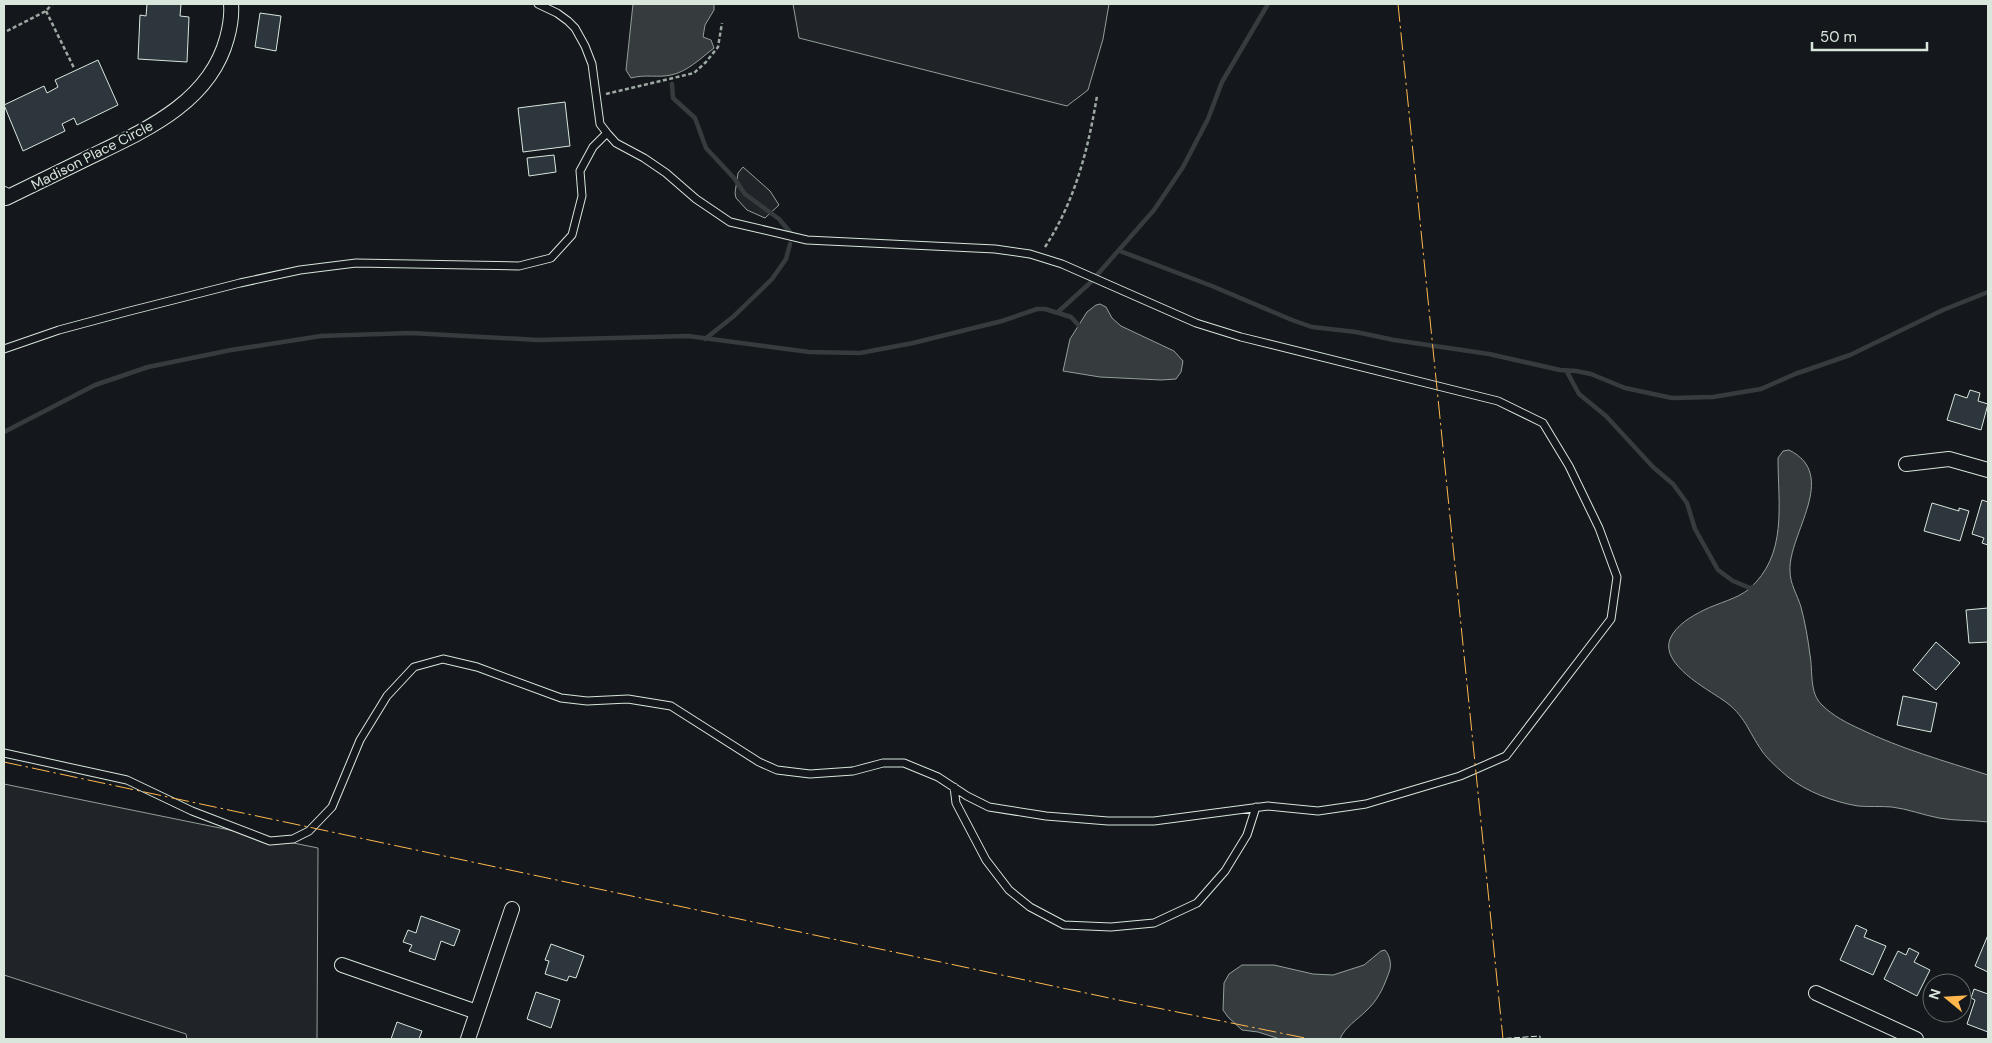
<svg xmlns="http://www.w3.org/2000/svg" width="1992" height="1043" viewBox="0 0 1992 1043" font-family="'DM Sans',sans-serif">
<style>
.green{fill:#202428;stroke:#939e99}
.water{fill:#363b3e;stroke:#939e99}
.lines{fill:none;stroke-linecap:round;stroke-linejoin:round}
.stream{stroke:#363b3e;stroke-width:4.5}
.building{fill:#2c363c;stroke:#d8e6dc}
.service-casing{stroke:#d8e6dc;stroke-width:9}
.minor-casing{stroke:#d8e6dc;stroke-width:16}
.path{stroke:#9da8a2;stroke-width:2.5;stroke-dasharray:4 2.5;stroke-linecap:butt}
.service{stroke:#14181c;stroke-width:7}
.minor{stroke:#14181c;stroke-width:14}
.fence{stroke:#d8e6dc;stroke-width:1;stroke-dasharray:6 2.5;stroke-linecap:butt}
.power{stroke:#ffb74d;stroke-width:1;stroke-dasharray:18 4 2.5 4;stroke-linecap:butt}
.labels{text-anchor:middle;stroke-width:4;stroke-linejoin:round;paint-order:stroke}
.street-label{font-size:14px;fill:#d8e6dc;stroke:#14181c}
</style>
<rect width="100%" height="100%" fill="#14181c"/>
<path class="green" d="M793,4H1109L1103,39L1088,90L1067,106L799,38Z
M743,167L770,191L779,205L765,218L747,210L736,198L735,193L738,173Z
M4,784L318,848L317,1039H187L186,1034L4,975Z"/>
<path class="water" d="M633,4H714V10L705,25L703,37L711,40L714,48C701,58 687,72 671,75C658,78 645,74 631,78L626,70Z
M1100,304L1106,307L1112,318L1121,326L1174,351L1183,361L1181,372L1176,379L1161,380L1100,377L1063,371L1070,339L1087,312L1096,305Z
M1789,450C1840,475 1788,534 1790,571C1790,584 1797,594 1801,607C1805,622 1808,639 1810,655C1813,671 1809,693 1822,705C1833,716 1847,723 1860,729C1901,749 1945,761 1988,775V822C1972,820 1955,821 1939,818C1923,815 1908,809 1892,807C1880,806 1869,807 1858,806C1834,802 1807,792 1788,777C1780,770 1768,760 1762,751C1748,731 1745,715 1723,700C1707,689 1660,664 1670,639C1676,625 1692,616 1704,610C1718,603 1737,599 1749,589C1788,555 1778,505 1778,458L1783,451Z
M1385,950C1391,957 1392,967 1388,975C1383,989 1377,1001 1366,1011C1357,1020 1345,1027 1340,1039H1280L1258,1032L1242,1030L1228,1017L1223,1010L1224,983L1229,974L1242,965H1274L1313,974L1333,975L1364,965L1381,951Z"/>
<g class="lines">
<path class="stream" d="M672,84L673,98L695,118L706,148L734,178L745,194L779,219L790,232
M1120,251L1212,286L1292,320L1312,327L1356,332L1394,340L1489,354L1560,370L1576,371L1591,374L1625,388L1672,398L1713,397L1761,389L1795,374L1850,355L1943,310L1988,292
M1097,275L1154,210L1183,167L1208,119L1222,82L1268,4
M1058,312L1091,282
M705,339L734,316L772,279L786,259L790,244
M1566,370L1579,394L1606,416L1653,467L1673,484L1687,503L1695,529L1718,570L1733,581L1750,588L1754,587
M4,432L95,385L148,367L231,350L321,336L411,333L538,340L688,336L809,352L860,353L913,343L1002,321L1037,309H1045L1071,317L1082,329"/>
</g>
<path class="building" d="M147,4H181L180,16L189,17L187,62L138,59L140,15L146,16Z
M260,13L281,16L276,51L255,47Z
M98,60L118,105L77,125L74,118L62,124L65,131L23,151L4,105L44,86L47,93L58,87L55,80Z
M565,102L570,146L523,152L518,108Z
M554,155L556,172L529,176L527,158Z
M1970,390L1980,393L1978,401L1988,404L1981,430L1947,420L1955,394L1967,398Z
M1982,500L1988,502V545L1982,543L1984,538L1972,534Z
M1932,503L1959,511V508L1969,511L1960,541L1924,531Z
M1988,608V642L1969,643L1966,610Z
M1936,642L1960,663L1936,690L1913,670Z
M1903,696L1937,703L1931,732L1897,725Z
M421,916L460,930L454,946L441,941L435,960L409,951L412,945L403,942L408,930L416,933Z
M1856,925L1867,930L1864,937L1886,946L1873,975L1840,960Z
M1988,935V972L1975,966Z
M551,944L584,956L576,978L569,976L567,981L545,974L549,961L545,960Z
M1909,948L1919,953L1914,962L1930,970L1917,996L1884,979L1898,951L1906,955Z
M1974,989L1988,994V1032L1967,1024L1975,1000L1971,998Z
M536,992L560,1000L551,1028L527,1019Z
M397,1022L422,1031L419,1039H391Z"/>
<g class="lines">
<defs>
<path id="service" d="M4,349L59,330L126,312L240,283L300,270L356,263L519,266L551,258L572,235L582,196L580,171L593,147L607,133
M4,753L127,780L192,811L270,841L293,839L309,831L332,807L360,740L387,696L414,667L443,659L477,667L561,698L587,701L628,699L671,706L759,762L777,770L810,774L853,771L883,763H904L938,777L967,796L989,807L1046,816L1108,821H1154L1268,806L1318,811L1366,804L1460,776L1506,756L1611,619L1617,577L1599,528L1569,466L1543,423L1498,401L1241,337L1196,323L1062,264L1030,254L995,249L807,240L730,222L696,199L666,173L644,158L616,143L607,133L600,124L592,64L585,46L575,28L568,21L557,13L538,4
M954,787L956,803L986,860L1009,890L1030,907L1064,925L1111,927L1154,923L1197,903L1225,871L1247,835L1256,807"/>
<path id="minor" d="M4,194L6,198C35,184 63,170 92,156C146,130 210,102 227,38C230,27 232,15 231,4
M1906,464L1949,459L1988,470
M342,965L477,1012
M1816,993L1916,1039
M468,1039L512,909"/>
</defs>
<use href="#service" class="service-casing"/>
<use href="#minor" class="minor-casing"/>
<path class="path" d="M46,11L74,68
M7,31L46,11L52,4
M606,94L694,73L706,62L718,47L722,23
M1045,247C1075,201 1088,150 1097,96"/>
<use href="#service" class="service"/>
<use href="#minor" class="minor"/>
<path class="fence" d="M1497,1039L1540,1036V1039"/>
<path class="power" d="M1398,4L1503,1039
M4,762L1128,1002L1310,1039"/>
</g>
<g class="labels">
<g class="street-label">
<text transform="translate(92 155) rotate(-27)" y="5">Madison Place Circle</text>
</g>
</g>
<rect width="1992" height="1043" fill="none" stroke="#d8e6dc" stroke-width="10"/>
<g transform="translate(1947 998) rotate(288)"><circle r="24" fill="#14181c" stroke="#626a69"/>
<path d="M0-4L9 19L0 12L-9 19Z" fill="#ffb74d"/>
<text y="-8" font-size="14" font-weight="bold" text-anchor="middle" fill="#d8e6dc">N</text>
</g>
<path d="M1812 42v8h115v-8" fill="none" stroke="#d8e6dc" stroke-width="2.5"/>
<text x="1820" y="42" font-size="15" fill="#d8e6dc" stroke="#14181c" stroke-width="4" paint-order="stroke">50 m</text>
</svg>
